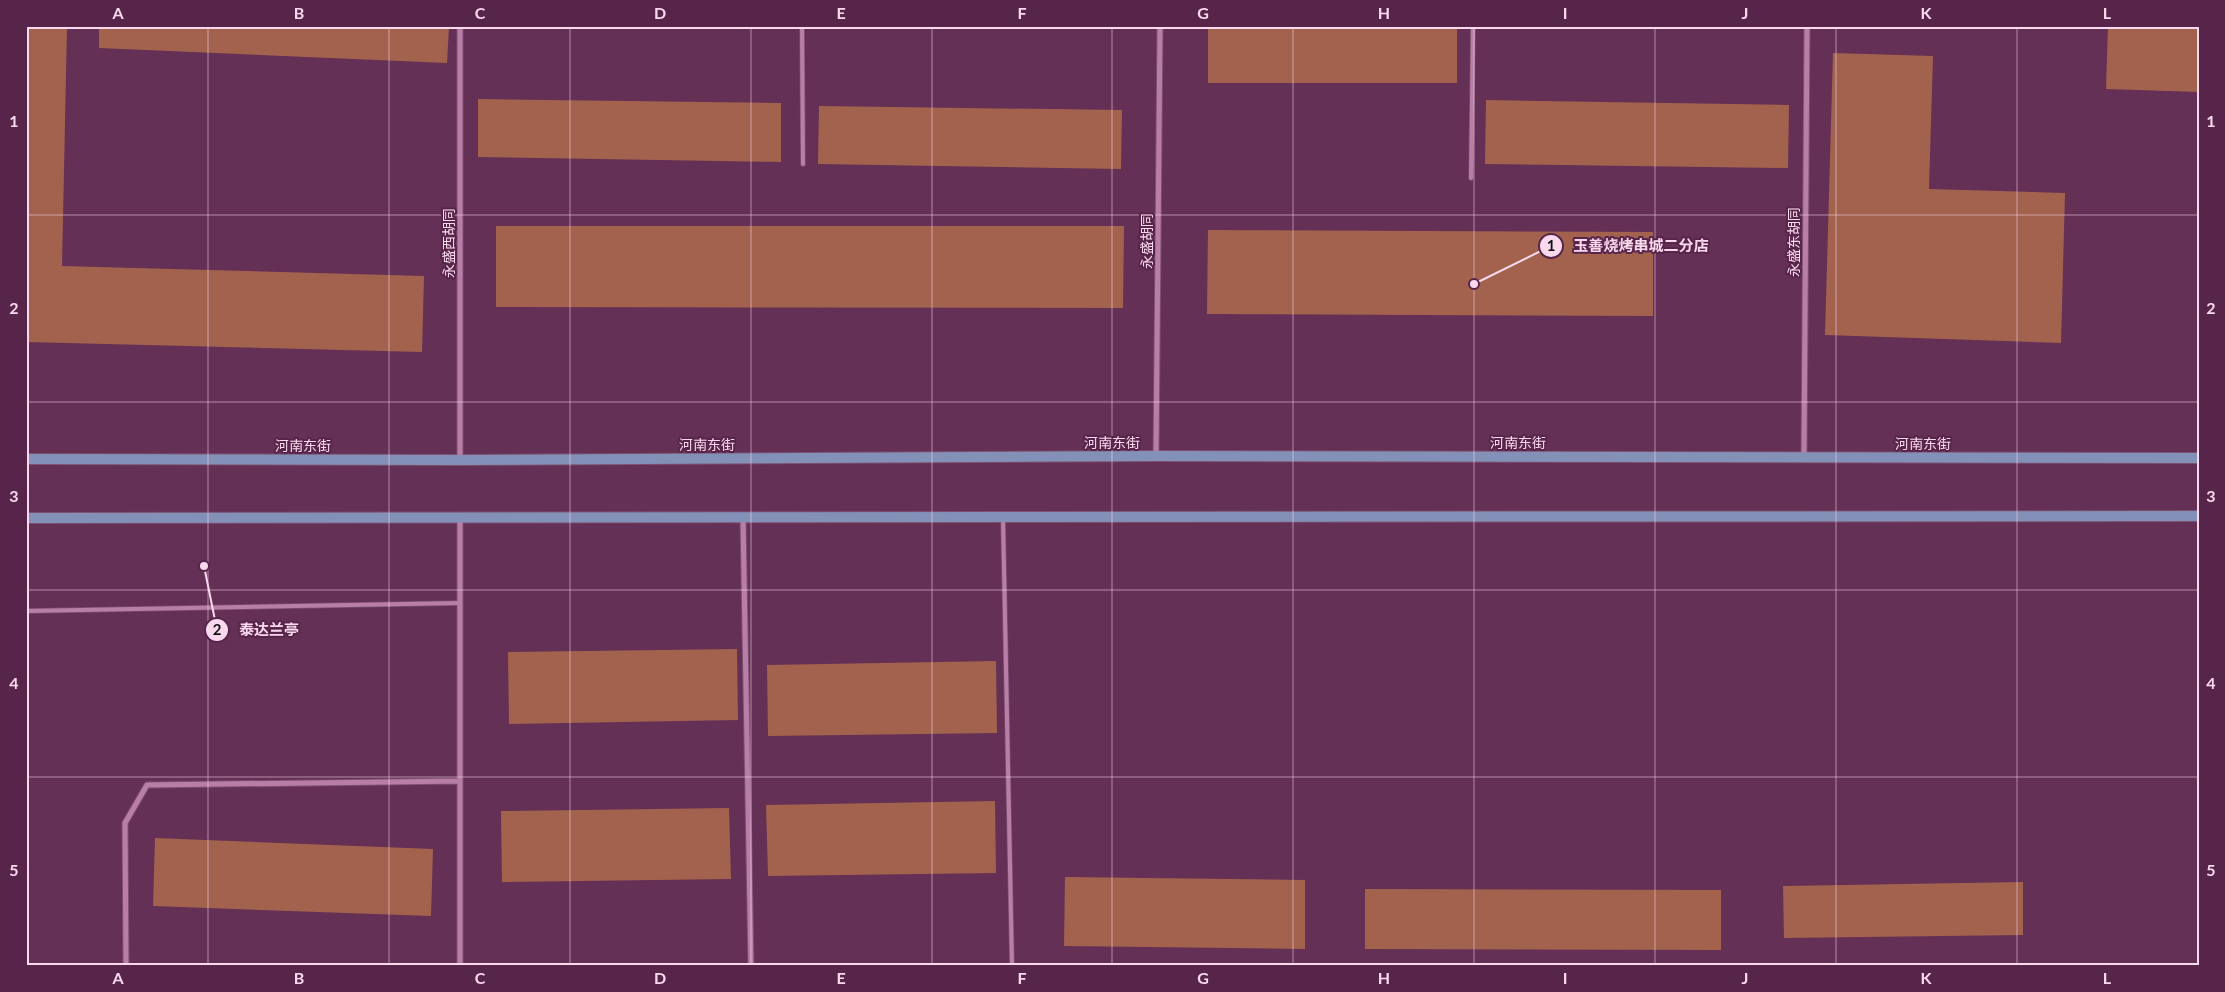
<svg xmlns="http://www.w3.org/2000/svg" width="2225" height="992" viewBox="0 0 2225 992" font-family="Lato,'Noto Sans SC',sans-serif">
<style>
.building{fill:#a3624d}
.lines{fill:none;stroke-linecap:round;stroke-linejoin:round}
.lane-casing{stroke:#7d5070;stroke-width:5.5}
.street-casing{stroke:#7d5070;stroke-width:7}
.secondary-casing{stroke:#7d5070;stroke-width:12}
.lane{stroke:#b97ea7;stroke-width:4}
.street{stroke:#b97ea7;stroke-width:5}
.secondary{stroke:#8391b9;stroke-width:10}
.grid{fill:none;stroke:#fad9ee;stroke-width:1;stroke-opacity:0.55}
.labels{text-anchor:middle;stroke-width:4;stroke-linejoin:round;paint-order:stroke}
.street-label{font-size:14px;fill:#fad9ee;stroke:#58254a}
.leader{fill:none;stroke:#fad9ee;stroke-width:2}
.callout-dot{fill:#fad9ee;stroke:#58254a;stroke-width:2}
.mark-label{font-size:15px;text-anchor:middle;font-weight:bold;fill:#111}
.callout-label{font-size:15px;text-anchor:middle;font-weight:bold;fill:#fad9ee;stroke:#58254a;stroke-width:4;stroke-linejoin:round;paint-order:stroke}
.neatline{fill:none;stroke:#fad9ee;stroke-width:2}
.grid-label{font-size:16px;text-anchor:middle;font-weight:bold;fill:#fad9ee}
</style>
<rect width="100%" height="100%" fill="#643055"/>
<path class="building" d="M26,26H67L62,266L424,276L422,352L26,342Z
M99,26H449L447,63L99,48Z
M1208,26H1457V83H1208Z
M2108,26H2199V92L2106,89Z
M1833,53L1933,56L1929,189L2065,193L2061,343L1825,335Z
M478,99L781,103V162L478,157Z
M1486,100L1789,105L1788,168L1485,164Z
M819,106L1122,110L1121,169L818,164Z
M496,226H1124L1123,308L496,307Z
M1208,230L1653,232V316L1207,314Z
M737,649L738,720L509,724L508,652Z
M996,661L997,733L768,736L767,665Z
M995,801L996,873L768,876L766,805Z
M729,808L731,879L502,882L501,811Z
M155,838L433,849L431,916L153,906Z
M1065,877L1305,880V949L1064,946Z
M2023,882V935L1784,938L1783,886Z
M1365,889L1721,890V950L1365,949Z"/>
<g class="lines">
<defs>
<path id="lane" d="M802,26L803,164
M1471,178L1473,26
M1003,518L1012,966
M26,611L460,603"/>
<path id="street" d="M1156,456L1160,26
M1804,457L1807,26
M460,460V26
M743,519L751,966
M126,966L125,823L147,785L460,781
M460,966V519"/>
<path id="secondary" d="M26,459L460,460L1156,456L2199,458
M26,518L2199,516"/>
</defs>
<use href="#lane" class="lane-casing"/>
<use href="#street" class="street-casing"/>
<use href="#secondary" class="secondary-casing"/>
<use href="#lane" class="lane"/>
<use href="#street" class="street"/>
<use href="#secondary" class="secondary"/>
</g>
<path class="grid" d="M208,26V966M389,26V966M570,26V966M751,26V966M932,26V966M1112,26V966M1293,26V966M1474,26V966M1655,26V966M1836,26V966M2017,26V966M26,215H2199M26,402H2199M26,590H2199M26,777H2199"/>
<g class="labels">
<g class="street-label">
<text transform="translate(1147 241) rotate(-90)" y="5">永盛胡同</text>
<text transform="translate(1794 242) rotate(-90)" y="5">永盛东胡同</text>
<text transform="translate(449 243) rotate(-90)" y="5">永盛西胡同</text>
<text x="1112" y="448">河南东街</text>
<text x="1518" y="448">河南东街</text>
<text x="1923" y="449">河南东街</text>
<text x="707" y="450">河南东街</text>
<text x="303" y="451">河南东街</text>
</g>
</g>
<path class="leader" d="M1474 284L1551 246M204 566L217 630"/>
<g class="callout-dot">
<circle cx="1474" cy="284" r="5"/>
<circle cx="204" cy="566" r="5"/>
<circle cx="1551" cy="246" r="12"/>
<circle cx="217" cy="630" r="12"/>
</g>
<g class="mark-label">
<text x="1551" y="251">1</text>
<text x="217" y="635">2</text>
</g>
<g class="callout-label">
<text x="1641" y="251">玉善烧烤串城二分店</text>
<text x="269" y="635">泰达兰亭</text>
</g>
<rect width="2225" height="992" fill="none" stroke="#58254a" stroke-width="55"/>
<rect x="28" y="28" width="2170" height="936" class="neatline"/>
<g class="grid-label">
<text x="118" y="19">A</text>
<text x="299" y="19">B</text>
<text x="480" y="19">C</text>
<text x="660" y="19">D</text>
<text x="841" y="19">E</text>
<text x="1022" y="19">F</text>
<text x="1203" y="19">G</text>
<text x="1384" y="19">H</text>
<text x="1565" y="19">I</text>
<text x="1745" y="19">J</text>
<text x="1926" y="19">K</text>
<text x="2107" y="19">L</text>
<text x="14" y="127">1</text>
<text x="2211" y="127">1</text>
<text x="14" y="314">2</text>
<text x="2211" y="314">2</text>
<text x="14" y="502">3</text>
<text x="2211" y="502">3</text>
<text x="14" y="689">4</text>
<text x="2211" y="689">4</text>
<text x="14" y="876">5</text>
<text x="2211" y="876">5</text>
<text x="118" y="984">A</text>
<text x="299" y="984">B</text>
<text x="480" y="984">C</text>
<text x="660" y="984">D</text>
<text x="841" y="984">E</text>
<text x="1022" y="984">F</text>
<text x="1203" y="984">G</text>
<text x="1384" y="984">H</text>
<text x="1565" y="984">I</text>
<text x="1745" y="984">J</text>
<text x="1926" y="984">K</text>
<text x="2107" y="984">L</text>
</g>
</svg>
